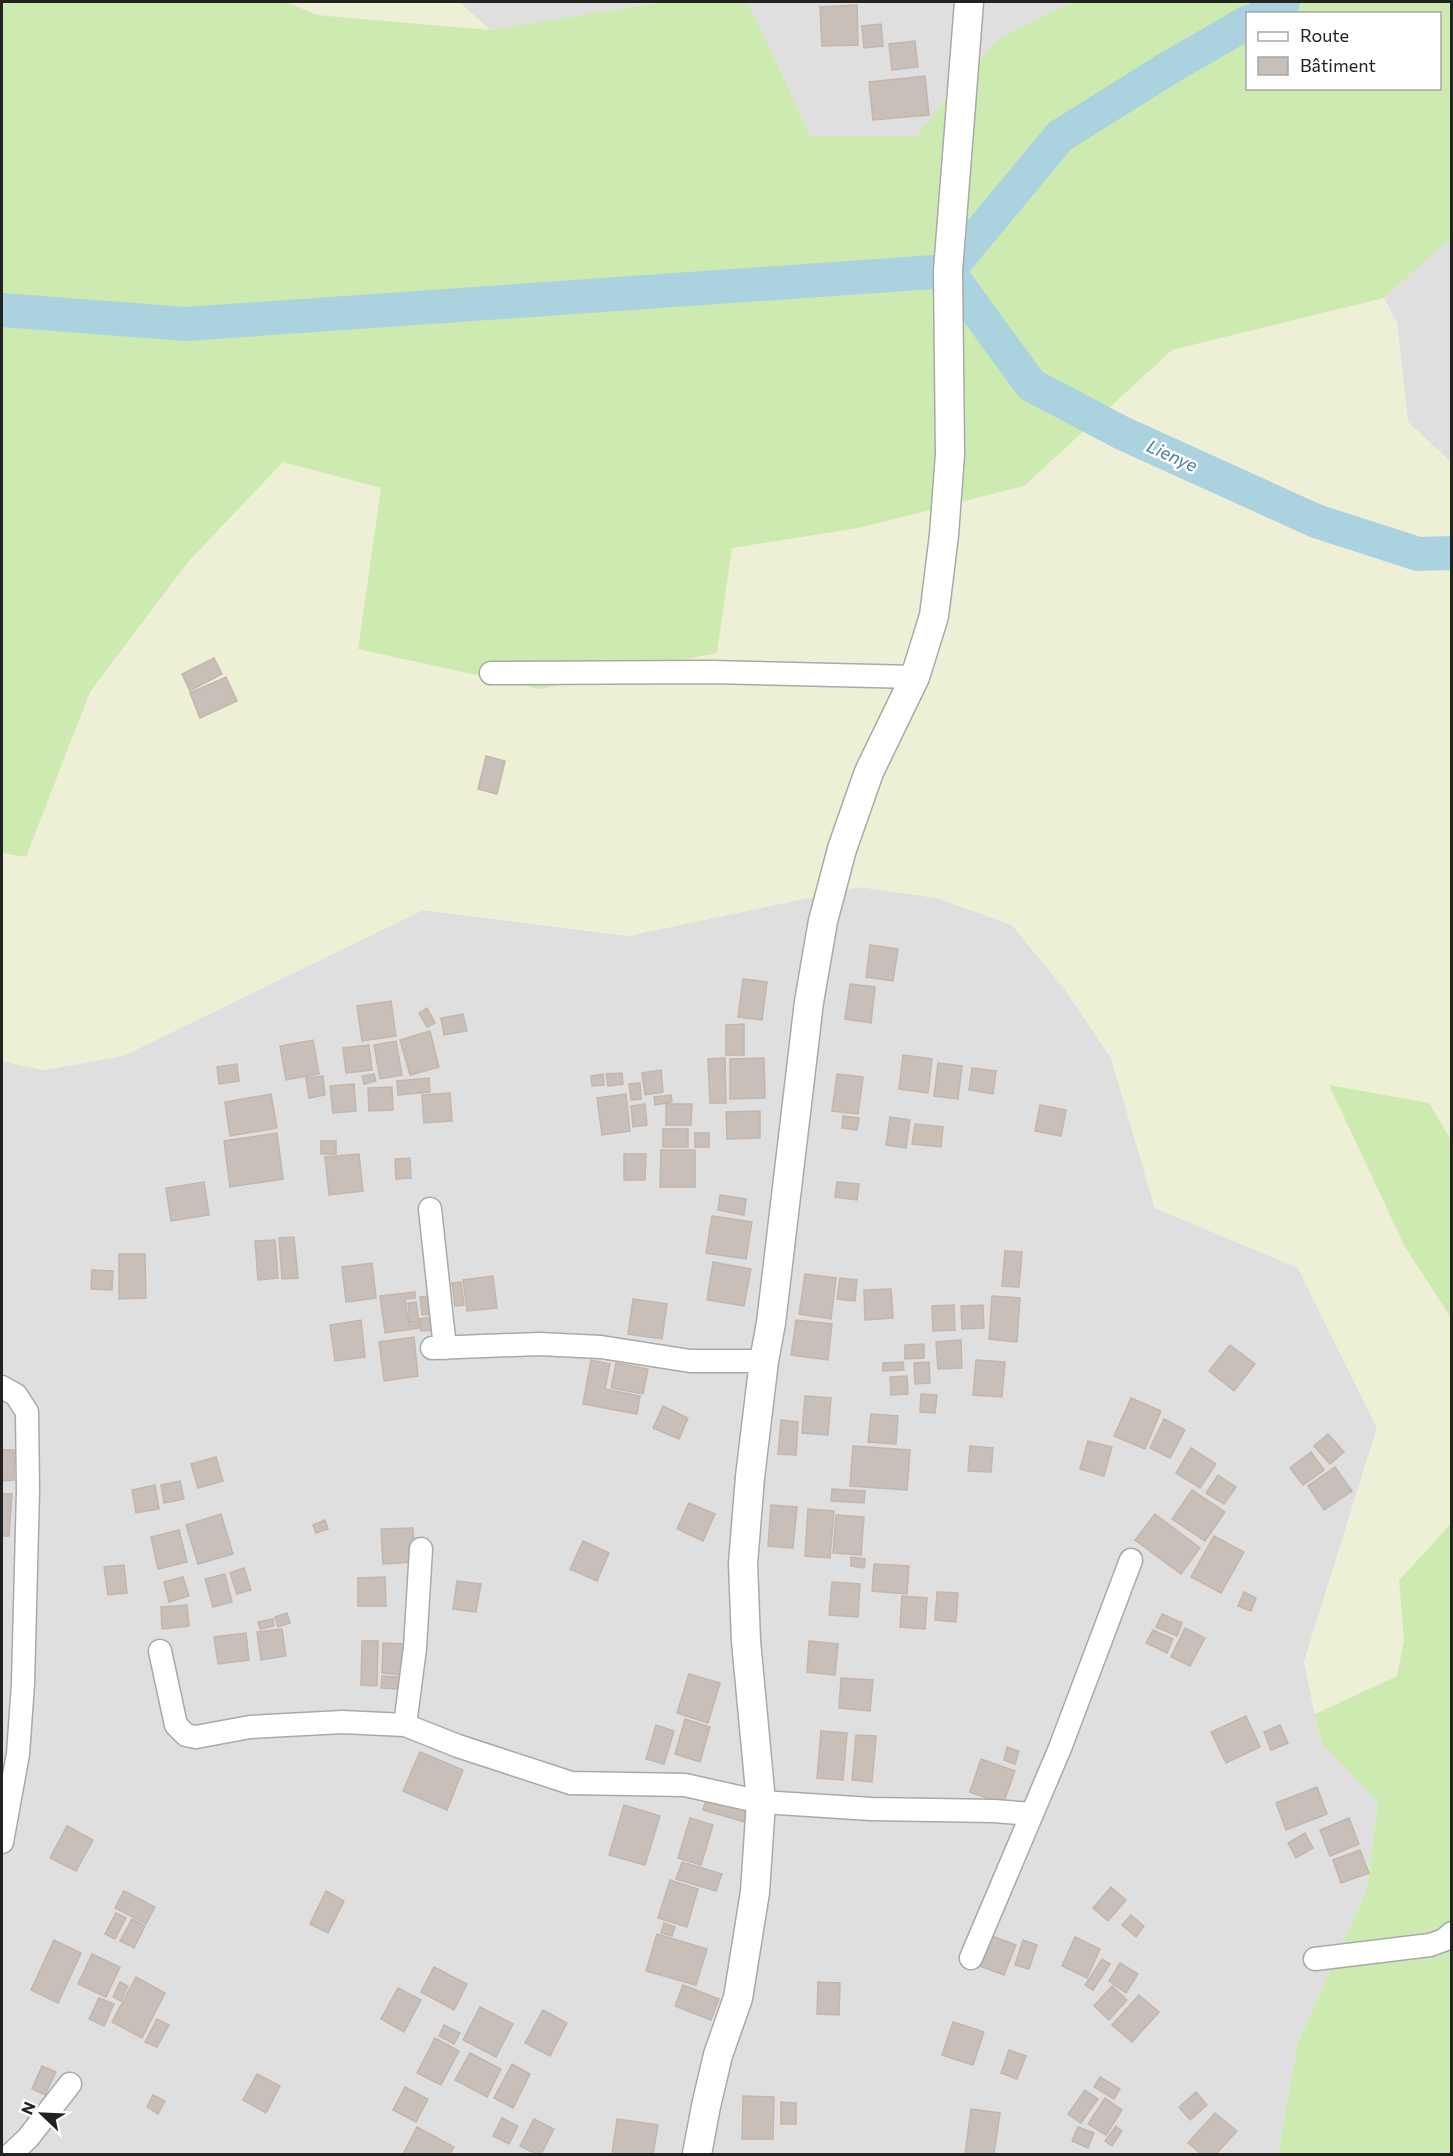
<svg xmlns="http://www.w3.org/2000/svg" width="1453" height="2156" viewBox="0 0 1453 2156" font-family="Commissioner,sans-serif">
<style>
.residential{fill:#e0dfdf}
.farmland{fill:#eef0d5}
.grass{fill:#cdebb0;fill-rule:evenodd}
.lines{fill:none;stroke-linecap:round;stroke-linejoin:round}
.river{stroke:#aad3df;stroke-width:34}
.building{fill:#c7bfb8;stroke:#c4b6ab;stroke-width:1.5}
.minor-casing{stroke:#a9a9a9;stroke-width:25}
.tertiary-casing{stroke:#a9a9a9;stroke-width:31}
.minor{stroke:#fff;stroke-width:22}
.tertiary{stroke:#fff;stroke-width:28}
.labels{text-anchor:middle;stroke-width:5;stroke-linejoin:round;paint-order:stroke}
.water-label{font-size:18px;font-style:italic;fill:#4a7aab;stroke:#fff}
</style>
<rect width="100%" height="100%" fill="#f2efe9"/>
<path class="residential" d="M459,2H662L490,30Z
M748,2H1072L996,40L916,136H811Z
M1451,238V463L1408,422L1397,323L1384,298Z
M860,887L937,898L1012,925L1066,991L1111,1058L1155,1208L1298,1268L1377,1428L1304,1662L1321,1743L1378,1802L1367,1889L1298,2042L1278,2154H2V1061L44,1070L123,1056L423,910L628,936Z"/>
<path class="farmland" d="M286,2H459L490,30L317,15Z
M1384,298L1397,323L1408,422L1452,463L1451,1140L1429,1103L1330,1086L1405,1247L1451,1318V1524L1399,1580L1404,1640L1397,1676L1315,1714L1304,1662L1377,1428L1298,1268L1155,1208L1111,1058L1066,991L1012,925L937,898L860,887L628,936L423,910L123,1056L44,1070L2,1061V853L26,856L90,692L188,562L283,462L381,488L717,653L732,548L859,528L1023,486L1172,350Z"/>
<path class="grass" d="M2,2H286L317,15L490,30L662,2H748L811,136H916L996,40L1072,2H1451V238L1384,298L1172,350L1024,486L859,528L732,548L717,653L540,689L358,649L381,488L283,462L188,562L90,692L26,857L2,853ZM1248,14H1440V88H1248Z
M1329,1085L1429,1103L1451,1140V1318L1405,1247Z
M1451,1524V2154H1278L1298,2042L1367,1889L1378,1802L1321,1743L1315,1714L1397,1676L1404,1640L1399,1580Z"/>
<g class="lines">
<path class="river" d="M1263,14L1283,2
M948,271L1031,385L1122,433L1316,521L1418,554L1452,553
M2,310L186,324L948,271L1060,136L1167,69L1248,22"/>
</g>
<path class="building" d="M857,5L858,45L822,46L820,7Z
M881,24L883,46L864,48L862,26Z
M915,41L918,67L892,70L889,44Z
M925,76L929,115L873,120L869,82Z
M214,658L222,674L190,691L182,674Z
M226,677L237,701L200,718L190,693Z
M486,756L505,761L497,794L478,789Z
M870,945L898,949L893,981L866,977Z
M743,979L767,982L762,1020L738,1017Z
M850,984L875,987L871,1023L845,1019Z
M391,1001L396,1036L362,1041L357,1006Z
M427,1008L435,1023L427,1027L419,1013Z
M463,1014L467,1031L444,1035L441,1018Z
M744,1024V1055H726V1025Z
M430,1031L439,1067L410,1075L400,1040Z
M313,1040L319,1074L286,1080L280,1046Z
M396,1041L402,1075L380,1079L374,1045Z
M369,1045L372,1070L346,1073L343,1048Z
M903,1055L932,1059L928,1093L899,1089Z
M725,1058L726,1103H710L708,1059Z
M764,1058L765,1098L730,1099V1059Z
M938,1063L962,1066L958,1099L934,1096Z
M237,1064L239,1081L219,1084L217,1067Z
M972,1068L996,1071L993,1094L969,1090Z
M661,1070L663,1092L645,1095L642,1073Z
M622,1073L623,1084L608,1086L606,1074Z
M374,1074L376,1081L364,1084L362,1076Z
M603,1074L604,1085L592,1086L591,1076Z
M837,1074L863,1077L858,1114L832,1111Z
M323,1076L325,1095L309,1098L306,1078Z
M429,1078L430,1092L398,1095L397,1081Z
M640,1083L641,1099L631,1100L629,1084Z
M354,1084L356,1111L333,1113L330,1086Z
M392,1087L393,1110L369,1111L368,1088Z
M450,1093L452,1121L424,1123L422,1095Z
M271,1094L277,1128L230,1136L225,1102Z
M626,1094L630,1131L602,1135L597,1098Z
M671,1095L672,1102L655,1105L654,1097Z
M645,1104L647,1125L633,1127L631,1106Z
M666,1104H692L691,1125H666Z
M1040,1105L1066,1110L1061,1136L1035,1131Z
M760,1111V1138L727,1139L726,1112Z
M843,1116L859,1118L857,1130L842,1128Z
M890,1117L910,1120L906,1148L886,1145Z
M915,1124L943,1127L941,1147L912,1144Z
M663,1129H688V1147H663Z
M277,1133L283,1179L230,1187L224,1141Z
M695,1133H709V1147H695Z
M321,1141H336V1154H321Z
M661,1150H695V1187H660Z
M359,1154L363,1191L329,1195L325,1157Z
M624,1154H646L645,1180H624Z
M410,1158L411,1178L396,1179L395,1159Z
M204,1182L209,1215L171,1221L166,1188Z
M837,1182L859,1184L857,1200L835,1197Z
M720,1195L746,1199L744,1215L718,1210Z
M712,1216L752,1222L746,1259L706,1253Z
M294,1237L298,1278L282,1279L279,1238Z
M275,1240L278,1278L258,1280L255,1241Z
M1005,1251L1022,1252L1019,1287L1002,1286Z
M119,1254H145L146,1298L119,1299Z
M713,1262L751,1269L744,1306L707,1300Z
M372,1263L376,1298L346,1302L342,1267Z
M92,1270L113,1271L112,1290L91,1289Z
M805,1274L836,1278L831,1319L799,1314Z
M493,1276L497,1308L467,1311L463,1280Z
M840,1278L857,1280L855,1301L837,1299Z
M461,1282L464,1305L455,1306L452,1283Z
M891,1289L893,1318L865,1320L864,1290Z
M415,1292V1298L405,1299L409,1325L419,1324V1328L385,1333L380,1296Z
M428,1296L431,1314L422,1315L420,1297Z
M992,1296L1020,1298L1017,1342L989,1339Z
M633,1299L667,1304L662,1339L628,1334Z
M416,1302L419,1322L410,1323L408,1303Z
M954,1305L955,1330L933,1331L932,1306Z
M983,1305L984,1328L962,1329L961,1306Z
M431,1317L433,1330L421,1331L419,1319Z
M361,1320L365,1357L335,1361L330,1325Z
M796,1320L832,1324L828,1360L791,1355Z
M414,1337L418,1376L384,1381L379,1342Z
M961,1340L962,1368L938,1369L936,1342Z
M924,1344V1358L905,1359V1345Z
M1230,1345L1255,1364L1234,1391L1209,1371Z
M591,1360L610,1364L605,1389L640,1396L637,1414L583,1404Z
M976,1360L1005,1362L1002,1397L973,1395Z
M903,1362L904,1370L883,1371V1363Z
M929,1362L930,1383L915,1384L914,1363Z
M616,1363L648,1369L643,1394L611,1388Z
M907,1376L908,1394L891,1395L890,1377Z
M921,1394L937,1395L935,1413L920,1412Z
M805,1396L831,1398L828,1435L802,1433Z
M1131,1398L1161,1411L1145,1449L1114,1436Z
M663,1406L688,1418L679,1439L653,1428Z
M871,1414L898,1416L896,1444L868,1442Z
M1164,1419L1185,1430L1170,1458L1150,1448Z
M781,1420L798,1422L796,1455L778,1454Z
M1328,1434L1344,1452L1330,1464L1314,1446Z
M1088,1441L1112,1447L1104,1476L1080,1469Z
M853,1446L910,1450L907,1490L850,1486Z
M970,1446L993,1448L991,1472L968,1471Z
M1191,1448L1216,1464L1200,1488L1176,1473Z
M2,1450H14V1480L2,1481Z
M1311,1452L1324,1470L1303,1485L1290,1468Z
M216,1457L223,1481L198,1488L191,1464Z
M1335,1467L1352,1491L1324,1510L1308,1486Z
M1218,1475L1236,1487L1224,1504L1206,1493Z
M180,1481L184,1499L164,1503L161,1485Z
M155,1485L159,1509L136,1513L132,1490Z
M832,1489L865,1491L864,1503L831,1501Z
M1192,1490L1225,1512L1205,1541L1172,1519Z
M2,1494H12L9,1536H2Z
M689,1503L715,1514L703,1541L677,1529Z
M771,1505L797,1507L793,1548L768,1546Z
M808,1509L834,1511L830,1558L805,1556Z
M221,1514L233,1554L198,1564L186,1525Z
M1155,1514L1200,1548L1181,1574L1135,1540Z
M836,1515L864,1517L861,1555L833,1553Z
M325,1520L328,1529L316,1533L313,1525Z
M413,1528L415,1562L383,1564L381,1529Z
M179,1530L187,1562L158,1569L151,1537Z
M1214,1536L1244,1552L1221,1593L1191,1577Z
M583,1541L609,1553L597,1581L570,1569Z
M851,1557L865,1559L864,1568L851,1566Z
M874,1564L909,1566L907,1594L872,1591Z
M124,1565L127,1593L108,1595L104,1567Z
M244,1568L251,1590L237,1594L230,1573Z
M225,1574L232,1602L213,1607L205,1579Z
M183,1577L189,1596L169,1602L164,1582Z
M385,1577L386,1606H358V1578Z
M457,1581L481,1584L476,1612L453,1609Z
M832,1582L860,1584L858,1617L829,1615Z
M937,1592L958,1593L956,1622L935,1620Z
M1244,1592L1256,1598L1251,1611L1238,1606Z
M902,1596L927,1598L925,1629L900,1627Z
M187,1605L189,1626L162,1629L161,1607Z
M287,1613L290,1623L278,1627L275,1617Z
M1162,1614L1182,1623L1177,1636L1156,1627Z
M273,1619L274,1626L260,1629L258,1622Z
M1185,1628L1205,1638L1190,1666L1171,1657Z
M282,1629L286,1656L261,1660L257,1632Z
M1153,1630L1173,1639L1167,1653L1146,1643Z
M246,1633L249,1660L218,1664L214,1637Z
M362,1641H378L377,1686L361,1685Z
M809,1641L838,1644L835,1675L807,1672Z
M383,1643L404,1644L402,1675L382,1673Z
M689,1674L720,1683L708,1723L677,1713Z
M382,1676L398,1677L397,1689L381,1688Z
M841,1678L873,1680L870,1711L839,1708Z
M1246,1716L1260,1747L1226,1763L1211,1732Z
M685,1719L710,1727L700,1762L675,1754Z
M656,1725L674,1731L664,1764L646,1759Z
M1280,1725L1288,1743L1271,1750L1264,1732Z
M821,1731L847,1733L843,1780L817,1778Z
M856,1735L876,1736L872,1782L852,1780Z
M1007,1747L1019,1751L1015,1764L1004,1760Z
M420,1752L463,1770L447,1810L403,1791Z
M981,1759L1015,1771L1003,1804L970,1792Z
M1317,1787L1327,1814L1286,1830L1276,1803Z
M708,1794L749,1807L745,1822L703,1810Z
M624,1805L660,1816L645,1865L609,1855Z
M690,1818L713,1825L701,1865L678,1858Z
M1349,1818L1359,1844L1330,1856L1320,1830Z
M67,1826L93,1840L76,1871L50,1858Z
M1305,1833L1313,1848L1296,1858L1288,1843Z
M1360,1850L1369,1873L1341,1883L1333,1860Z
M682,1862L722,1874L716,1891L676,1879Z
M670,1880L698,1889L687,1927L658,1918Z
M1111,1887L1126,1900L1108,1921L1093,1908Z
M124,1891L155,1907L146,1924L115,1908Z
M326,1891L344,1901L328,1933L310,1924Z
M116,1913L126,1918L115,1939L105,1934Z
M1131,1915L1144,1926L1136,1937L1122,1925Z
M132,1919L145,1926L134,1948L120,1941Z
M664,1923L675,1927L672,1936L661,1933Z
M657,1934L707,1949L696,1985L646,1971Z
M992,1936L1016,1945L1004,1975L980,1966Z
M1075,1937L1100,1949L1087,1978L1062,1966Z
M54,1940L81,1953L58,2003L31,1990Z
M1023,1940L1037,1945L1029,1969L1015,1965Z
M92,1954L120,1967L106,1997L78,1984Z
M1102,1959L1110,1964L1093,1990L1085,1985Z
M1120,1963L1138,1974L1126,1993L1109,1981Z
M434,1967L467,1984L454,2010L421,1992Z
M136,1977L165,1993L142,2038L112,2022Z
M120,1982L128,1986L121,2001L113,1997Z
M818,1982L840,1983L839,2015L817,2014Z
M683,1985L719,1999L711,2020L675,2006Z
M1112,1986L1127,2000L1109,2020L1094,2006Z
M398,1988L421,2000L404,2032L381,2019Z
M1139,1995L1159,2012L1132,2042L1112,2025Z
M99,1998L114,2004L104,2026L89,2019Z
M480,2007L513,2024L496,2057L463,2040Z
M543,2010L567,2023L550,2056L525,2043Z
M157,2019L169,2025L157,2047L145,2042Z
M953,2022L984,2032L973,2065L942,2055Z
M444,2025L460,2033L454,2044L439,2036Z
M435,2038L459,2051L441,2085L417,2073Z
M1009,2050L1026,2056L1017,2079L1001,2073Z
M470,2053L501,2069L487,2097L455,2080Z
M512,2064L530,2074L513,2108L494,2098Z
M42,2066L56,2072L45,2095L32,2089Z
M257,2074L280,2086L266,2113L243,2100Z
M1100,2077L1120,2089L1114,2099L1094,2087Z
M405,2087L428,2099L416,2122L393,2110Z
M1085,2090L1098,2099L1081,2123L1068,2114Z
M1196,2092L1207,2105L1190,2120L1179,2107Z
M153,2095L165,2101L158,2114L147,2107Z
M743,2096L774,2097L773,2139H742Z
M1105,2098L1122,2110L1106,2135L1088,2124Z
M781,2102L796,2103V2124H781Z
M971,2109L1000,2113L994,2154H965Z
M1215,2113L1237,2131L1216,2154H1201L1188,2143Z
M502,2118L518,2126L509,2144L493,2136Z
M534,2119L554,2129L541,2154H536L520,2146Z
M617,2119L658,2125L653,2154H612Z
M1116,2126L1122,2131L1112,2146L1105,2141Z
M417,2127L454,2147L450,2154H403Z
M1078,2127L1094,2133L1088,2148L1072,2141Z"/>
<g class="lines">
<defs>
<path id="minor" d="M491,673L711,672L915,677
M430,1209L445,1348
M432,1348L539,1344L601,1347L690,1361H764
M2,1387L16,1395L27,1412L28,1490L23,1684L18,1754L2,1842
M160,1651L176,1725L186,1735L196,1737L250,1727L342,1722L405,1725L458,1746L571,1783L685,1785L761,1802L871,1809L994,1811L1032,1814
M405,1725L415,1648L421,1549
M971,1958L1060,1748L1131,1560
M1315,1959L1430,1945L1444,1940L1452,1933
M11,2154L28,2138L70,2084"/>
<path id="tertiary" d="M697,2154L706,2106L718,2055L738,1998L755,1892L761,1802L746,1641L743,1564L750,1477L764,1361L771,1323L809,1002L823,921L842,849L869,772L915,677L934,616L944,535L950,454L948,271L969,2"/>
</defs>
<use href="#minor" class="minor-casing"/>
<use href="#tertiary" class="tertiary-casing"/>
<use href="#minor" class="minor"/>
<use href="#tertiary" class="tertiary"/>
</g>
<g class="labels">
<g class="water-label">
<text transform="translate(1172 456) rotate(24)" y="6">Lienye</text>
</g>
</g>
<rect width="1453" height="2156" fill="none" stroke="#222222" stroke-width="6"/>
<rect x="1246" y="12" width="195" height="78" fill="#ffffff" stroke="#a7a7a7" stroke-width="1.5"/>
<rect x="1258" y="32" width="30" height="9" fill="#ffffff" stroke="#a7a7a7" stroke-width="1.5"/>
<text x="1300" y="42" font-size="18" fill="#222222">Route</text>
<rect x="1258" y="57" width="30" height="18" fill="#c7bfb8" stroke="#a7a7a7" stroke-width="1.5"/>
<text x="1300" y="72" font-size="18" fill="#222222">Bâtiment</text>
<g transform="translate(42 2114) rotate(293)" stroke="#ffffff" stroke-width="4.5" paint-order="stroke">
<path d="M0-4.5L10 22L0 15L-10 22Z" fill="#222222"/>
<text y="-9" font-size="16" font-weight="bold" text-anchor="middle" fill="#222222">N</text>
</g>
</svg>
